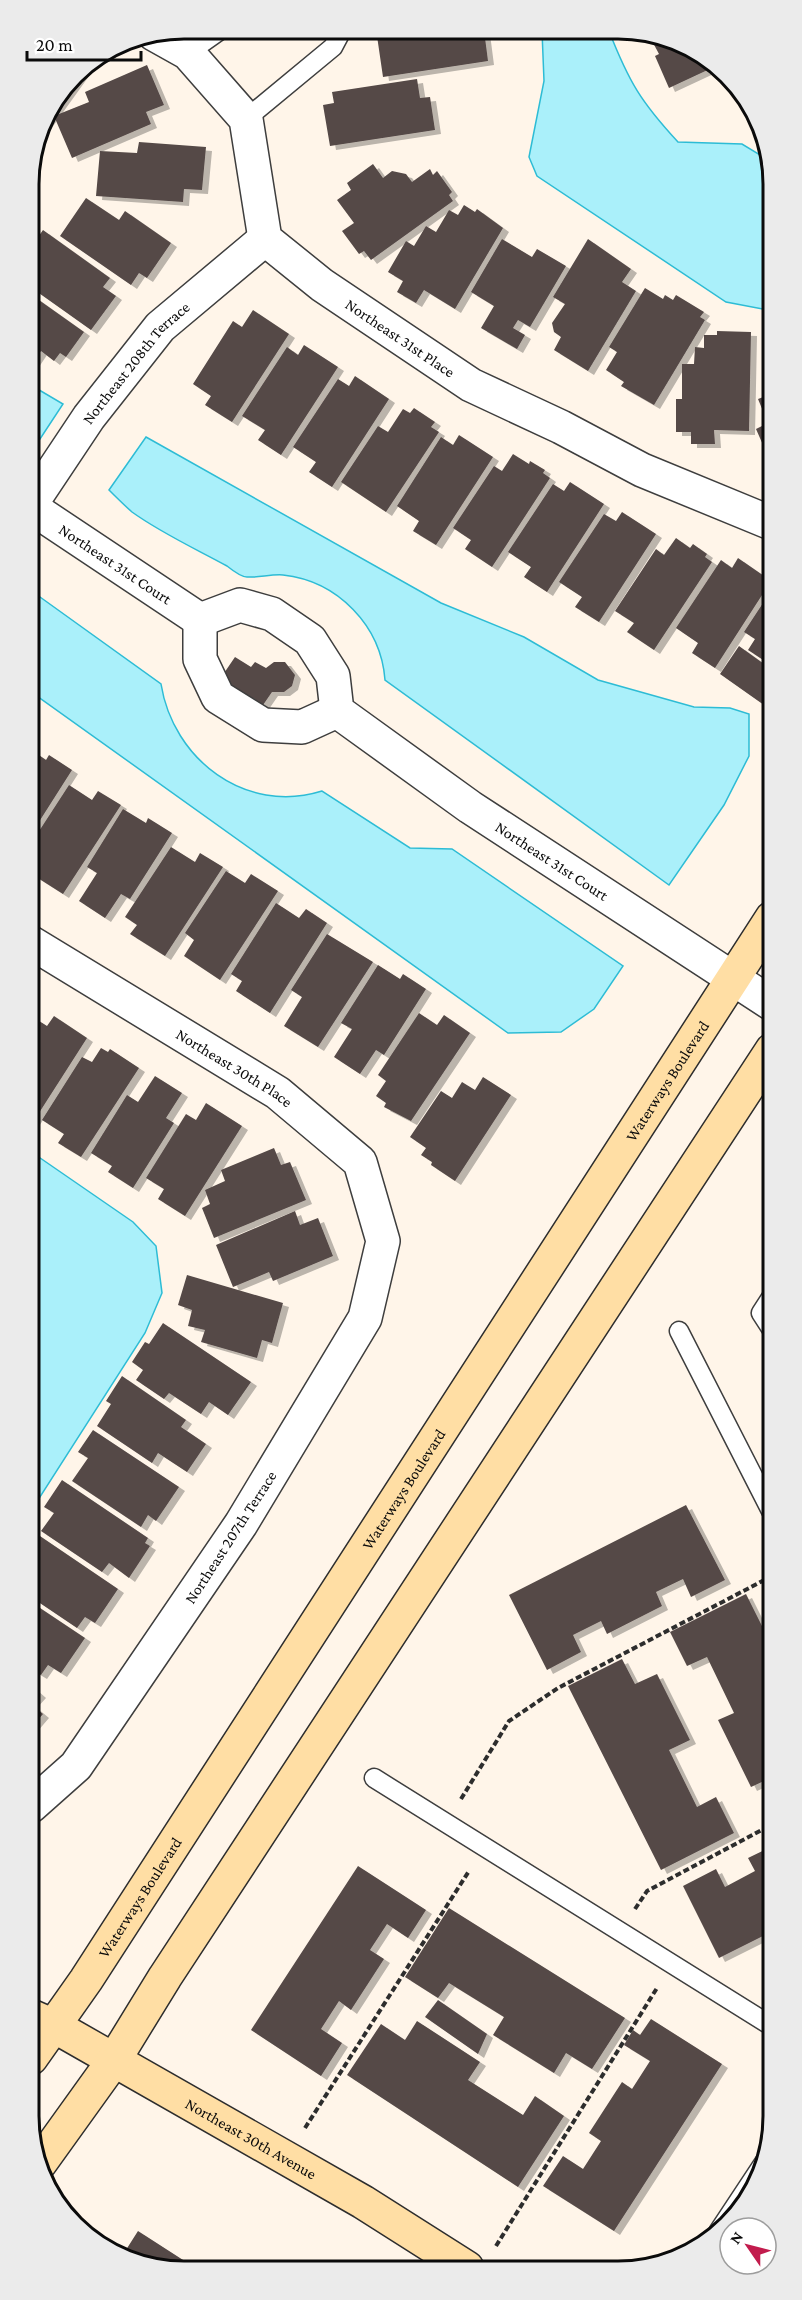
<svg xmlns="http://www.w3.org/2000/svg" width="802" height="2300" viewBox="0 0 802 2300" font-family="'Crimson Pro',serif">
<style>
.water{fill:#aaf0fa;stroke:#2dbcd5;stroke-width:1.5}
.building{fill:#544947;filter:url(#shadow)}
.lines{fill:none;stroke-linecap:round;stroke-linejoin:round}
.lane-casing{stroke:#3e3e3e;stroke-width:21}
.street-casing{stroke:#3e3e3e;stroke-width:36}
.secondary-casing{stroke:#2d2d2d;stroke-width:36}
.path{stroke:#2d2d2d;stroke-width:4;stroke-dasharray:6 3;stroke-linecap:butt}
.lane{stroke:#fff;stroke-width:18}
.street{stroke:#fff;stroke-width:33}
.secondary{stroke:#ffdea4;stroke-width:33}
.labels{text-anchor:middle;stroke-width:6;stroke-linejoin:round;paint-order:stroke}
.street-label{font-size:16px;fill:#0b0b0b;stroke:#fff}
.rim{fill:none;stroke:#0b0b0b;stroke-width:3}
</style>
<defs>
<filter id="shadow"><feDropShadow dx="6" dy="4" stdDeviation="0" flood-color="#0004"/></filter>
</defs>
<rect width="100%" height="100%" fill="#fff5e9"/>
<path class="water" d="M542,31H609C629,82 641,102 678,142L742,144L770,161L771,308L768,310L726,302L537,176L529,157L544,81Z
M29,384L63,404L40,439H29Z
M146,437L441,603L524,637L598,680L694,707L730,708L749,714V756L724,805L669,885L385,680C381,626 338,581 283,575C271,574 258,578 247,577C241,577 232,570 227,566C196,549 161,533 132,512C124,505 116,497 109,490Z
M40,597L161,684C173,759 245,815 322,791L410,848L452,849L623,966L594,1009L561,1032L508,1033L30,691L29,611Z
M30,1151L133,1222L156,1246L162,1293L145,1333L31,1511Z"/>
<path class="building" d="M387,30H484L488,61L383,77L377,36L388,34Z
M657,36L714,67L669,88L655,56L659,54L651,39Z
M91,61L40,132L45,115L81,67Z
M147,65L164,105L146,112L151,124L72,158L54,116L89,102L85,92Z
M417,79L420,98L430,97L435,130L330,146L323,105L334,103L332,92Z
M139,142L206,147L202,190L184,189L183,202L96,196L100,151L137,153Z
M373,164L383,178L392,171L406,174L412,182L430,169L433,175L437,171L452,192L449,195L453,201L371,260L364,251L359,254L342,231L354,223L337,200L351,190L347,183Z
M86,198L119,220L125,211L171,243L147,278L139,273L131,285L60,236Z
M464,205L475,212L477,209L503,228L455,309L424,290L416,303L397,292L403,281L388,272L406,241L414,246L426,226L436,232L449,210L458,215Z
M43,230L110,278L103,287L116,296L91,330L29,286V250Z
M502,239L532,257L537,249L566,266L530,327L518,320L513,328L525,335L517,349L481,328L494,306L471,292Z
M588,239L631,269L622,282L636,291L588,371L554,350L561,337L554,332L552,323L565,304L553,297Z
M645,288L663,299L665,295L673,300L676,295L704,312L700,317L705,320L654,405L621,386L624,382L606,370L617,352L609,347Z
M29,293L84,332L66,357L60,353L54,361L41,351L33,363L29,361Z
M253,310L289,334L232,422L205,405L211,396L193,384L233,321L242,327Z
M717,331L751,332L749,431L714,430L715,444H691V432H676V399H682V364H694L695,347L704,348V335H717Z
M304,345L338,367L281,455L258,440L265,430L242,416L287,347L298,355Z
M355,376L389,399L332,487L309,472L316,462L293,447L338,379L349,386Z
M771,394V463L756,429L768,423L758,399Z
M414,408L435,422L431,427L439,432L386,512L341,482L378,426L388,432L403,409L410,413Z
M459,435L493,457L436,545L413,531L419,521L397,506L441,437L453,445Z
M513,454L529,464L530,461L545,470L543,473L550,478L492,567L465,549L471,540L453,528L494,466L502,471Z
M570,482L604,504L547,592L524,577L531,567L508,552L553,484L564,491Z
M622,512L656,534L599,622L575,607L582,597L559,582L604,514L616,521Z
M676,538L690,548L693,544L707,554L705,557L712,562L654,650L627,632L634,623L615,611L656,549L664,555Z
M738,558L771,581L715,668L692,653L698,643L676,628L721,560L732,568Z
M763,603L769,608L771,605V660L768,663L748,650L755,639L744,632Z
M739,646L771,669V701L767,707L720,674Z
M235,657L251,667L255,662L266,668L274,662H285L295,675L292,686L284,692H272L263,705L253,698L250,702L218,682Z
M30,749L46,760L49,755L72,770L30,836Z
M69,785L92,800L98,791L121,805L63,894L30,873L35,863L30,859V845Z
M123,809L146,823L148,818L172,833L130,899L121,894L105,918L79,901L97,873L87,867Z
M171,847L195,862L200,853L223,867L165,956L130,934L137,925L125,917Z
M226,871L245,883L251,874L278,891L220,980L184,956L194,940L185,933Z
M276,903L299,918L306,909L327,923L270,1013L236,991L242,981L231,974Z
M327,934L373,962L318,1047L284,1026L302,997L291,990Z
M378,965L400,979L403,974L426,989L384,1055L376,1050L360,1074L334,1057L352,1029L341,1023Z
M419,1013L437,1025L444,1015L470,1033L411,1121L384,1107L386,1103L376,1096L386,1081L378,1075Z
M54,1016L87,1038L30,1127V1028L36,1019L47,1026Z
M101,1048L108,1052L110,1049L139,1068L81,1157L58,1143L64,1134L42,1120L82,1057L92,1062Z
M155,1076L182,1093L166,1118L174,1123L133,1188L108,1172L112,1166L91,1153L127,1095L138,1102Z
M483,1077L511,1095L455,1181L431,1165L432,1162L421,1155L426,1148L410,1137L441,1091L452,1098L462,1082L475,1090Z
M206,1103L242,1126L185,1216L158,1199L164,1189L146,1178L186,1114L196,1120Z
M274,1148L281,1165L290,1162L306,1200L214,1238L202,1208L210,1204L205,1190L225,1181L221,1170Z
M295,1211L300,1225L318,1218L333,1256L273,1281L269,1272L233,1287L216,1245Z
M187,1275L283,1303L272,1343L262,1340L257,1358L201,1342L205,1330L188,1326L192,1310L178,1305Z
M163,1323L251,1382L228,1415L209,1402L201,1414L169,1393L164,1399L136,1380L143,1370L132,1362L145,1342L149,1344Z
M122,1376L186,1420L181,1427L206,1444L187,1472L158,1453L152,1463L97,1426L111,1404L106,1401Z
M93,1430L179,1487L156,1521L148,1515L141,1527L72,1481L88,1458L78,1452Z
M62,1480L148,1538L145,1543L150,1546L129,1578L109,1563L102,1572L41,1531L54,1513L44,1507Z
M686,1505L725,1580L691,1597L683,1579L656,1592L662,1606L607,1634L601,1621L573,1635L581,1652L547,1670L509,1595Z
M31,1530L118,1589L95,1623L85,1617L77,1628L31,1597Z
M746,1594L773,1648V1788L768,1779L751,1787L718,1720L734,1713L707,1657L687,1666L670,1632Z
M31,1602L85,1638L61,1673L48,1665L41,1675L31,1669Z
M622,1659L635,1684L657,1674L690,1740L669,1750L697,1807L716,1797L734,1833L661,1870L568,1686Z
M31,1686L40,1694L31,1704L43,1714L31,1728Z
M773,1846V1931L719,1958L683,1886L716,1869L725,1887L755,1871L748,1858Z
M358,1866L426,1910L408,1938L387,1924L370,1950L384,1959L351,2010L339,2001L321,2029L342,2043L321,2076L251,2030Z
M449,1908L625,2018L592,2069L566,2053L554,2073L493,2035L504,2017L449,1983L438,1998L405,1977Z
M438,2000L487,2034L478,2054L425,2017Z
M651,2019L722,2064L614,2231L543,2186L563,2156L583,2169L601,2141L589,2133L622,2082L632,2089L650,2061L624,2045L633,2030L640,2035Z
M417,2021L480,2062L468,2080L523,2115L535,2096L564,2116L518,2187L347,2075L381,2024L405,2040Z
M138,2231L197,2269H154L124,2253Z"/>
<g class="lines">
<defs>
<path id="lane" d="M188,53L222,29
M246,119L333,47L342,30
M772,1296L761,1313L772,1330
M679,1331L772,1513
M374,1778L773,2027
M718,2232L765,2161"/>
<g id="street">
<path id="s1" d="M154,34L188,53L246,119L265,239L322,285L471,385L561,427L642,470L771,523"/>
<path id="s2" d="M29,506L200,620"/>
<path id="s3" d="M29,507L89,417L160,327L265,239"/>
<path id="s4" d="M200,620L240,605L272,614L310,640L333,676L337,711L470,807L772,1004"/>
<path d="M200,620V659L218,697L263,725L302,727L337,711"/>
<path id="s5" d="M30,942L278,1093L360,1162L383,1241L365,1318L241,1524L76,1766L31,1806"/>
</g>
<g id="secondary">
<path id="s6" d="M31,2016L56,2027L363,2202L467,2268"/>
<path id="s7" d="M31,2058L86,1980L772,918"/>
<path d="M40,2163L114,2060L165,1977L772,1050"/>
</g>
</defs>
<use href="#lane" class="lane-casing"/>
<use href="#street" class="street-casing"/>
<use href="#secondary" class="secondary-casing"/>
<path class="path" d="M461,1799L509,1721L558,1688L772,1576
M635,1909L647,1891L773,1824
M305,2128L469,1871
M496,2246L657,1988"/>
<use href="#lane" class="lane"/>
<use href="#street" class="street"/>
<use href="#secondary" class="secondary"/>
</g>
<g class="labels">
<g class="street-label">
<text dy="6" stroke="none"><textPath href="#s1" startOffset="416">Northeast 31st Place</textPath></text>
<text dy="6" stroke="none"><textPath href="#s3" startOffset="180">Northeast 208th Terrace</textPath></text>
<text dy="6" stroke="none"><textPath href="#s2" startOffset="104">Northeast 31st Court</textPath></text>
<text dy="6" stroke="none"><textPath href="#s4" startOffset="462">Northeast 31st Court</textPath></text>
<text dy="6" stroke="none"><textPath href="#s5" startOffset="240">Northeast 30th Place</textPath></text>
<text dy="6" stroke="none"><textPath href="#s7" startOffset="1166">Waterways Boulevard</textPath></text>
<text dy="6" stroke="none"><textPath href="#s7" startOffset="680">Waterways Boulevard</textPath></text>
<text transform="translate(230 1537) rotate(-57)" y="6">Northeast 207th Terrace</text>
<text dy="6" stroke="none"><textPath href="#s7" startOffset="194">Waterways Boulevard</textPath></text>
<text dy="6" stroke="none"><textPath href="#s6" startOffset="252">Northeast 30th Avenue</textPath></text>
</g>
</g>
<path d="M0 0H802V2300H0ZM184 39H618A145 145 0 0 1 763 184V2116A145 145 0 0 1 618 2261H184A145 145 0 0 1 39 2116V184A145 145 0 0 1 184 39Z" fill="#ebebeb" fill-rule="evenodd"/>
<path class="rim" d="M184 39H618A145 145 0 0 1 763 184V2116A145 145 0 0 1 618 2261H184A145 145 0 0 1 39 2116V184A145 145 0 0 1 184 39Z"/>
<g transform="translate(748 2246) rotate(305)"><circle r="28" fill="#ffffff" stroke="#9d9d9d" stroke-width="1.5"/>
<path d="M0-4.5L10 22L0 15L-10 22Z" fill="#c21c4d"/>
<text y="-9" font-size="16" font-weight="bold" text-anchor="middle" fill="#0b0b0b">N</text>
</g>
<path d="M27 51v9h114v-9" fill="none" stroke="#0b0b0b" stroke-width="3"/>
<text x="36" y="51" font-size="18" fill="#0b0b0b" stroke="#ffffff" stroke-width="4.5" paint-order="stroke">20 m</text>
</svg>
